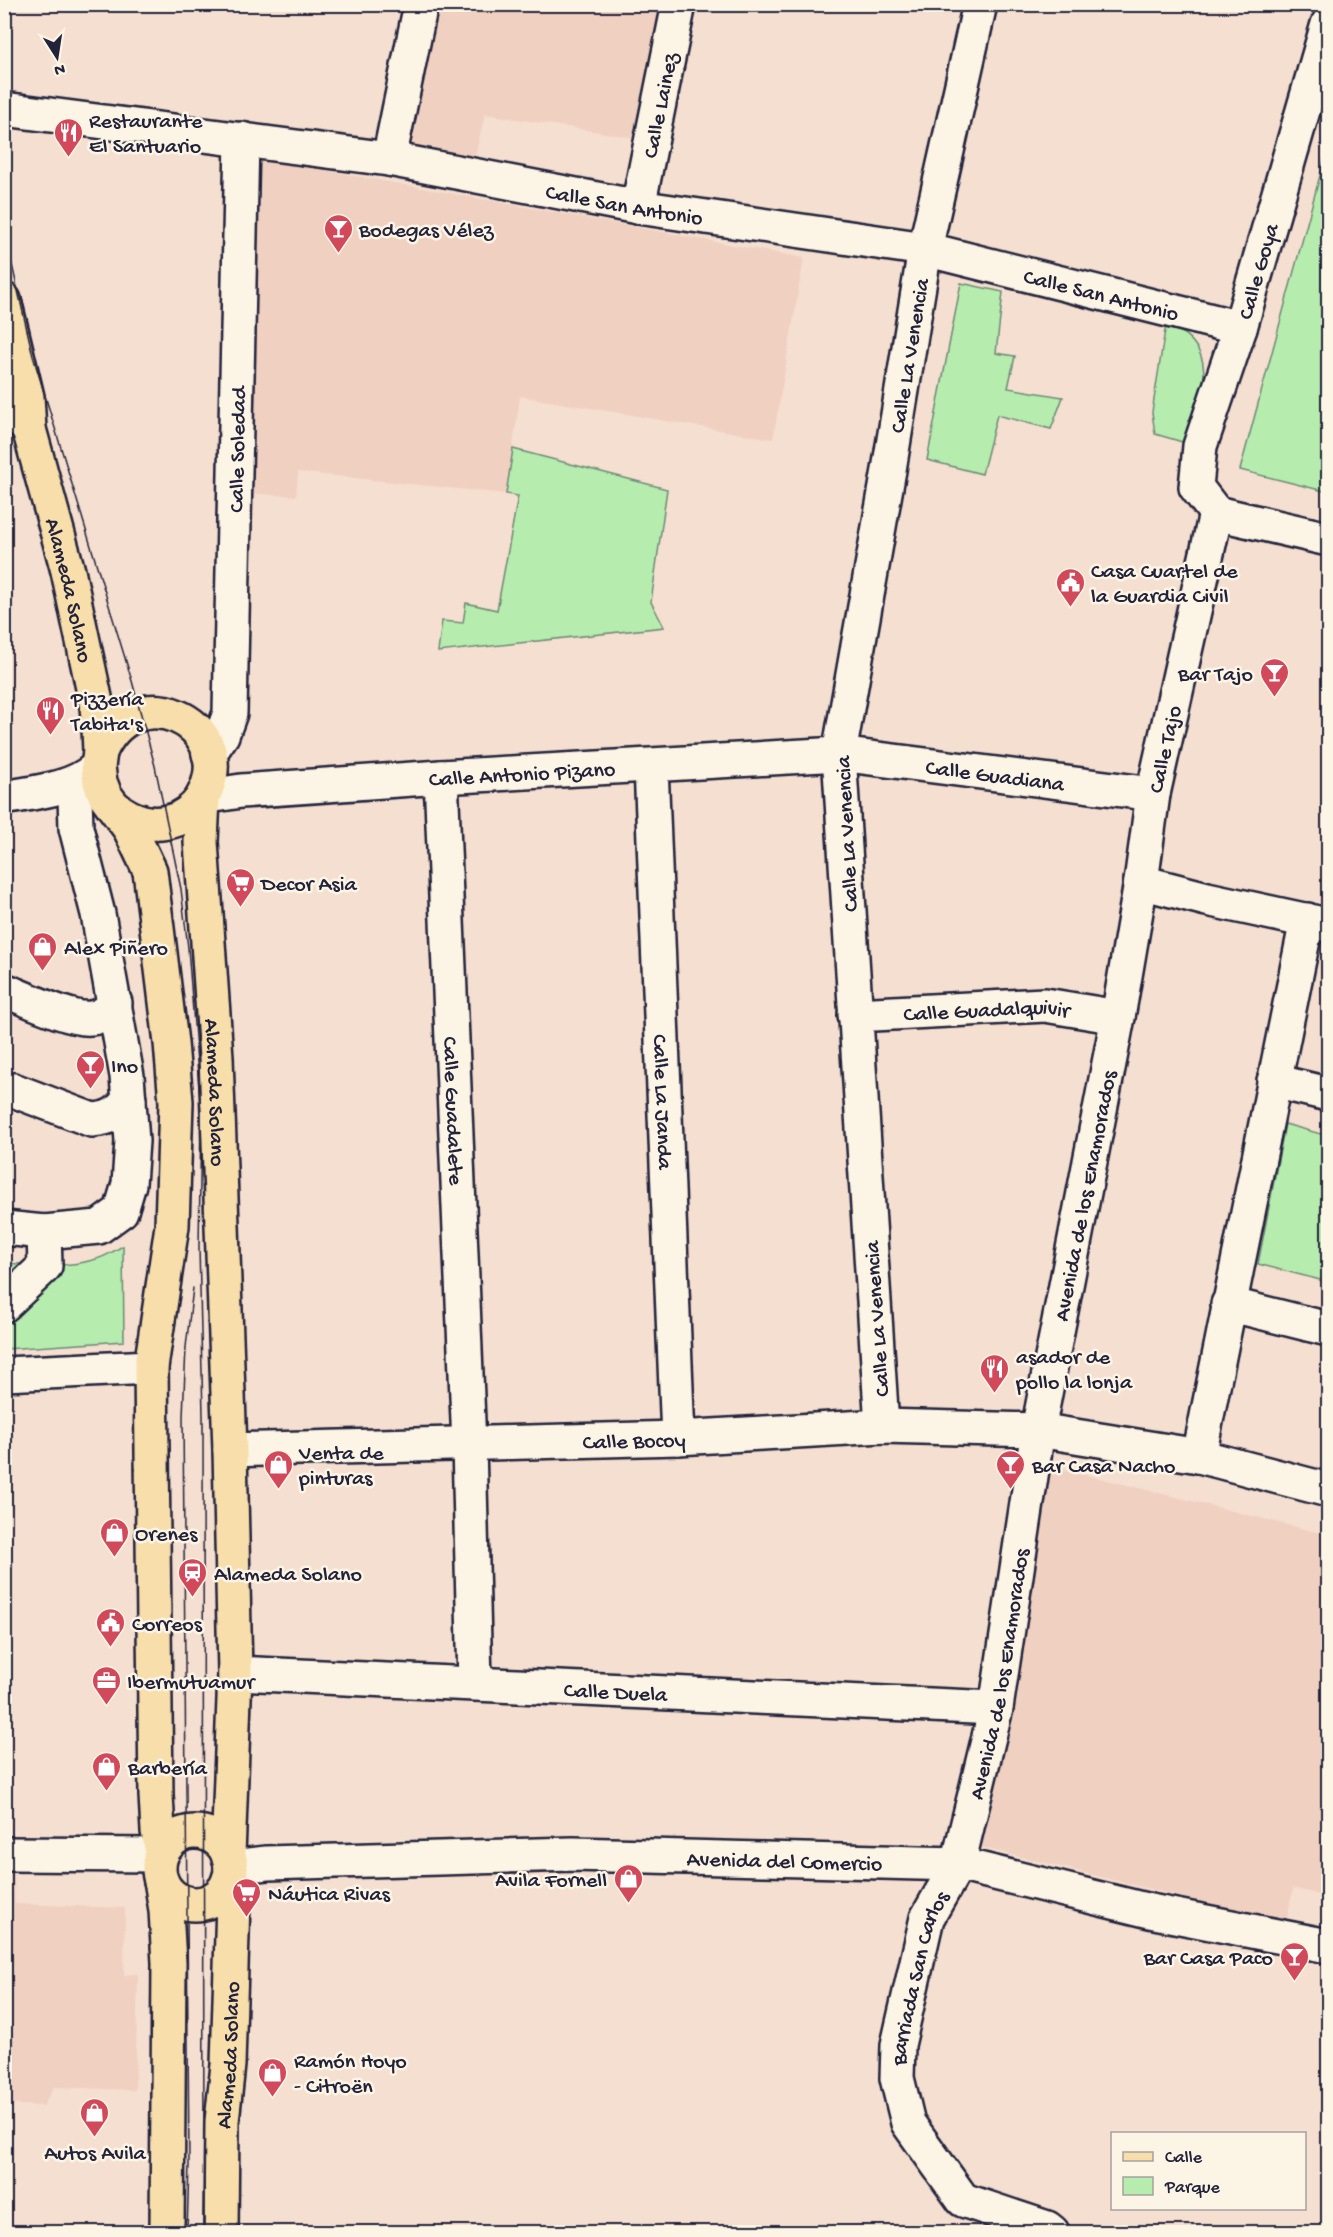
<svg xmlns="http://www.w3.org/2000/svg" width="1333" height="2237" viewBox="0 0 1333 2237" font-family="'Gochi Hand',sans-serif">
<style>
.built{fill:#f0d0c1}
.green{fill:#b6edaf;stroke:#6c8875;stroke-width:1.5}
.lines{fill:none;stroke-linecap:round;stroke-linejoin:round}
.minor-casing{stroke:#22223b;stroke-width:38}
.major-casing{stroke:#22223b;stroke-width:38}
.minor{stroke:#fcf5e5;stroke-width:33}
.major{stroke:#f8deab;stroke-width:33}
.tram{stroke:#22223b;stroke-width:1.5}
.labels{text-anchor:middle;stroke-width:5;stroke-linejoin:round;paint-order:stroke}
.street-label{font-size:22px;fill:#22223b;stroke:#fcf5e5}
.poi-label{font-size:22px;fill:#22223b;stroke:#fcf5e5;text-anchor:start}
</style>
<rect width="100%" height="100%" fill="#f5dfd0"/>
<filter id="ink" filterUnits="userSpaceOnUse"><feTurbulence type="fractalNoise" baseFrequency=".0167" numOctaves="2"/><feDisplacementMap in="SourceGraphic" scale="12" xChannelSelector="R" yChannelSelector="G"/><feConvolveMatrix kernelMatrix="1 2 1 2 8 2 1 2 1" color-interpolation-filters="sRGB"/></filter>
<g filter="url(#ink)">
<path class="built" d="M429,5H666L637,138L485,114L473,165L399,149Z
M253,157L804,258L773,439L520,396L506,494L298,472L296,496L244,493Z
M1051,1466L1328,1535V1897L1293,1888L1286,1923L977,1846Z
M4,1870H14L15,1904L125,1908L124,1975L138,1974L135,2090L54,2087L43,2106L5,2104Z"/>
<path class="green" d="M1328,146V492L1240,470Z
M961,283L1003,292L996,353L1015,356L1008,388L1063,397L1051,429L997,415L982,474L927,460Z
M1166,324C1225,348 1201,397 1186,443L1155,434L1152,412Z
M513,449L667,489L651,602L664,627L438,652L442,621L463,623L466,603L497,610L518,496L506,494Z
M1285,1124L1328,1136V1282L1258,1264Z
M123,1246L124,1341L5,1349L4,1263C34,1265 65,1268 93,1260C104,1258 114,1251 123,1246Z"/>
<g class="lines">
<defs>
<g id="minor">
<path id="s1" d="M4,109L389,159L638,207L925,249L1240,328"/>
<path d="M389,159L421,4"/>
<path id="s2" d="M638,207L679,4"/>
<path d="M4,413L22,421L29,429"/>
<path id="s3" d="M1216,513L1196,487L1200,446L1240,328L1328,24"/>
<path d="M1216,513L1328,539"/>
<path id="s4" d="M209,754L222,735L230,713L242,139"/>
<path id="s5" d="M651,766L678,1438"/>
<path id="s6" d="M441,777L469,1445L475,1683"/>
<path id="s7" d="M203,797L241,791L441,777L839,754L1153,794"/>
<path d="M4,798C34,792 70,790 94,770"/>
<path d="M1141,882L1207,899L1327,925"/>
<path d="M4,990C24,998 73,1021 91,1018C102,1017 108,1011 115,1003"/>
<path id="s8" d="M855,1015L1045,1005L1118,1017"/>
<path d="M1274,1081L1328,1094"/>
<path d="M4,1089L13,1090L92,1120C109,1119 118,1114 129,1100"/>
<path d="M4,1228L44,1232L99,1227L121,1211L129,1184L132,1141L127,1076L98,914L76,828L75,796L79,786L85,777"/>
<path d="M1228,1304L1328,1329"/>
<path d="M4,1305L45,1266L44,1232"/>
<path d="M4,1374L151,1367"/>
<path id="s9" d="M882,1426L839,754L889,470L925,249L980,4"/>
<path id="s10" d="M230,1450L678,1438L882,1426L1038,1430L1199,1456L1328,1490"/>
<path d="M1199,1456L1307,920"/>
<path id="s11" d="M235,1673L996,1708"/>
<path d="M4,1854L161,1855"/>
<path id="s12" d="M231,1867L267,1863L573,1854L958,1864L1150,1911L1328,1946"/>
<path id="s13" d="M1052,2232L1047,2228L963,2200L908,2123L897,2078L898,2045L927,1918L958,1864L996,1708L1038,1430L1118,1017L1141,882L1153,794L1216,513"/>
</g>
<g id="major">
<path id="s14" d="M4,300L27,397L29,429L68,571L97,707L99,728L100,752L98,767L100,782L105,795L130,829L150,871L171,1043L176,1102L172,1226L151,1367L156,1795L158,1831L162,1851"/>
<path d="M100,752C134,674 235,722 206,790C201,803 190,813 178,819C154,828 134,823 114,807"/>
<path id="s15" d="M203,797L201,842L216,1057L230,1450L235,1673L228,1855"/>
<circle cx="195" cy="1868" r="36"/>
<path d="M161,1880L166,1910L169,1963L167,2232"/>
<path id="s16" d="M221,2232L222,2121L228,2065L233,1902L229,1879"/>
</g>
</defs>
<use href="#minor" class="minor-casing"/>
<use href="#major" class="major-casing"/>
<use href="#minor" class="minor"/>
<use href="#major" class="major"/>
<path class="tram" d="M4,230L33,356L132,681L155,766L181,889L188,948L201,1113L199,1247L203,1415L204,2232
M187,2232L189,2164L183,1416L186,1347L193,1288"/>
</g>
</g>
<defs>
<symbol id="restaurant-pin" viewBox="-11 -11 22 30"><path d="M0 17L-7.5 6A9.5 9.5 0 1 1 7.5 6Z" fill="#d1495b" stroke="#fcf5e5"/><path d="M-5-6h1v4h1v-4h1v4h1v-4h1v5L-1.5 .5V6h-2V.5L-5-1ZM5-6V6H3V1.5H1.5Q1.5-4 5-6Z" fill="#fff"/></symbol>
<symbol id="bar-pin" viewBox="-11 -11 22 30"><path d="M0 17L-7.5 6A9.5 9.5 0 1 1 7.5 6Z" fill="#d1495b" stroke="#fcf5e5"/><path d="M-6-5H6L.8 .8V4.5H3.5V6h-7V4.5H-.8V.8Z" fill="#fff"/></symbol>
<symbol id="civic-pin" viewBox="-11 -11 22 30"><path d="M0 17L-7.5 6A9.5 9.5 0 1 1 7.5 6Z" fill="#d1495b" stroke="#fcf5e5"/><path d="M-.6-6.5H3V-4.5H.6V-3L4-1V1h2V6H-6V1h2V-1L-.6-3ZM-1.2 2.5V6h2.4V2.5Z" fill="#fff"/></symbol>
<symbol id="supermarket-pin" viewBox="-11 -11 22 30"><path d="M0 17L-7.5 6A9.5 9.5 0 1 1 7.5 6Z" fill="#d1495b" stroke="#fcf5e5"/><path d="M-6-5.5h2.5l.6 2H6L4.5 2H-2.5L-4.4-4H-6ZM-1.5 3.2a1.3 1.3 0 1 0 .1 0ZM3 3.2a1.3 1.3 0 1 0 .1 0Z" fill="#fff"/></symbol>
<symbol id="shop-pin" viewBox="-11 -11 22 30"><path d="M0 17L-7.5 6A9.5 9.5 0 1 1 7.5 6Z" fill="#d1495b" stroke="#fcf5e5"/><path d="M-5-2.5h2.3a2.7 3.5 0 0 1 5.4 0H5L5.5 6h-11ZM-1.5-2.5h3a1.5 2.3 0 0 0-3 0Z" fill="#fff"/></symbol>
<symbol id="station-pin" viewBox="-11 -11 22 30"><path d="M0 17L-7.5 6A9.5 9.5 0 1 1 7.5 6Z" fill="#d1495b" stroke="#fcf5e5"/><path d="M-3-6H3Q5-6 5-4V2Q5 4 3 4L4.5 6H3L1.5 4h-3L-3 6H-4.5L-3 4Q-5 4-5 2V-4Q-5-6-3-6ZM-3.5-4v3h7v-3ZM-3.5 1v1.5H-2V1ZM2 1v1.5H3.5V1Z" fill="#fff"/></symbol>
<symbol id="office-pin" viewBox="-11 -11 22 30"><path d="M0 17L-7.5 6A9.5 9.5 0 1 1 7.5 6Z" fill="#d1495b" stroke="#fcf5e5"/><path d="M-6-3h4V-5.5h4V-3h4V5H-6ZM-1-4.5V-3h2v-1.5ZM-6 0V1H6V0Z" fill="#fff"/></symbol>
</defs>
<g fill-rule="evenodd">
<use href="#restaurant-pin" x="52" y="116" width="33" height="45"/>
<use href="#bar-pin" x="322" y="212" width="33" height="45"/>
<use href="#civic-pin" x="1054" y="566" width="33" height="45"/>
<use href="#bar-pin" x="1258" y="656" width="33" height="45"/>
<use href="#restaurant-pin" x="34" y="694" width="33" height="45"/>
<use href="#supermarket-pin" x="224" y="866" width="33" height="45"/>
<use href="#shop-pin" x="26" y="930" width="33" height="45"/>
<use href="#bar-pin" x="74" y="1048" width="33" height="45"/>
<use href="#restaurant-pin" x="978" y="1352" width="33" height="45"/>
<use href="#shop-pin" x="262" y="1448" width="33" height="45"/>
<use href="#bar-pin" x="994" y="1448" width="33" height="45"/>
<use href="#shop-pin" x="98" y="1516" width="33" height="45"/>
<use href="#station-pin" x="176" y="1556" width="33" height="45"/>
<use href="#civic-pin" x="94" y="1606" width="33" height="45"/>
<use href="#office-pin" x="90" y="1664" width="33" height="45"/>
<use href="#shop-pin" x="90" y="1750" width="33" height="45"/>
<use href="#shop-pin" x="612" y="1862" width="33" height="45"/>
<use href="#supermarket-pin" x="230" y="1876" width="33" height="45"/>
<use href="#bar-pin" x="1278" y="1940" width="33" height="45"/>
<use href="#shop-pin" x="256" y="2056" width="33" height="45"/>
<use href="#shop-pin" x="78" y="2096" width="33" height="45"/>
</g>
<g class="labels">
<g class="street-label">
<text dy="8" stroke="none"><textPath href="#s2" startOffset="104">Calle Lainez</textPath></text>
<text dy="8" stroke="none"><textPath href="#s1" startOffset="628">Calle San Antonio</textPath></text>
<text dy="8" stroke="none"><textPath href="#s3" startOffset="258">Calle Goya</textPath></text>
<text dy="8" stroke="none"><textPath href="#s1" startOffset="1114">Calle San Antonio</textPath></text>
<text dy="8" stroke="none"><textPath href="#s9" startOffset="1078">Calle La Venencia</textPath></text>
<text dy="8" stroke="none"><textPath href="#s4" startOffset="310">Calle Soledad</textPath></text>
<text dy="8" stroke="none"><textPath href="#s14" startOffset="298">Alameda Solano</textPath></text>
<text dy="8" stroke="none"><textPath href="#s13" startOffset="1596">Calle Tajo</textPath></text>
<text dy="8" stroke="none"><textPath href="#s7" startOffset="320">Calle Antonio Pizano</textPath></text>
<text dy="8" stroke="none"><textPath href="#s7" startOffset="795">Calle Guadiana</textPath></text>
<text transform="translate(845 834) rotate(-93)" y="8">Calle La Venencia</text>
<text dy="8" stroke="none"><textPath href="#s8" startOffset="132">Calle Guadalquivir</textPath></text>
<text dy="8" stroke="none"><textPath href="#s15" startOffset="296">Alameda Solano</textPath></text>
<text dy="8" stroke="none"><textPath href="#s5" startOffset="336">Calle La Janda</textPath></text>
<text dy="8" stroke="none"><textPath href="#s6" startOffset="334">Calle Guadalete</textPath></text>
<text dy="8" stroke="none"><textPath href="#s13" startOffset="1142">Avenida de los Enamorados</textPath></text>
<text transform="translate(875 1319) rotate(-94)" y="8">Calle La Venencia</text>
<text dy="8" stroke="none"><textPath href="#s10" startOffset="404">Calle Bocoy</textPath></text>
<text dy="8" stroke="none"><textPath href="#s13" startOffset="656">Avenida de los Enamorados</textPath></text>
<text dy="8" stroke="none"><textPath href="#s11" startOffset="381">Calle Duela</textPath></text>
<text dy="8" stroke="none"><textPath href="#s12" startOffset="554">Avenida del Comercio</textPath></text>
<text dy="8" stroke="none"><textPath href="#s13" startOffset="339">Barriada San Carlos</textPath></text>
<text dy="8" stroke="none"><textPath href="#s16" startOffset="177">Alameda Solano</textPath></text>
</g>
<g class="poi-label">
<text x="89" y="127">Restaurante<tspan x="89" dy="25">El Santuario</tspan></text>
<text x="359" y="236">Bodegas Vélez</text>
<text x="1091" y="577">Casa Cuartel de<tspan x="1091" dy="25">la Guardia Civil</tspan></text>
<text x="1253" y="680" text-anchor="end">Bar Tajo</text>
<text x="71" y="705">Pizzería<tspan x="71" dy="25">Tabita's</tspan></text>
<text x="261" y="890">Decor Asia</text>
<text x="64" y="954">Alex Piñero</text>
<text x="111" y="1072">Ino</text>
<text x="1016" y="1363">asador de<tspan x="1016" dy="25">pollo la lonja</tspan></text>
<text x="299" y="1459">Venta de<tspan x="299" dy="25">pinturas</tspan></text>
<text x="1032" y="1472">Bar Casa Nacho</text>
<text x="135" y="1540">Orenes</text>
<text x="214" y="1580">Alameda Solano</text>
<text x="132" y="1630">Correos</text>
<text x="127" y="1688">Ibermutuamur</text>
<text x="128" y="1774">Barbería</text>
<text x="607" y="1886" text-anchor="end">Avila Fornell</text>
<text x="268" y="1900">Náutica Rivas</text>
<text x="1273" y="1964" text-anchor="end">Bar Casa Paco</text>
<text x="294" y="2067">Ramón Hoyo<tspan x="294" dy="25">- Citroën</tspan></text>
<text x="95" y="2159" text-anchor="middle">Autos Avila</text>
</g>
</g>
<rect width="1333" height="2237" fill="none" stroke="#fcf5e5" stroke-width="24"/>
<rect x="12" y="12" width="1309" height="2213" fill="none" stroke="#22223b" stroke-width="2" filter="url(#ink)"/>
<rect x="1111" y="2132" width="195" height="78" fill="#fcf5e5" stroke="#a5a1a1" stroke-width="1.5"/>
<rect x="1123" y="2152" width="30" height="9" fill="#f8deab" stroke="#a5a1a1" stroke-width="1.5"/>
<text x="1165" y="2162" font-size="18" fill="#22223b">Calle</text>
<rect x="1123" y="2177" width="30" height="18" fill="#b6edaf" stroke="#a5a1a1" stroke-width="1.5"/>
<text x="1165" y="2192" font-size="18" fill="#22223b">Parque</text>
<g transform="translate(57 57) rotate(168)" stroke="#fcf5e5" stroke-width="4.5" paint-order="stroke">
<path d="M0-4.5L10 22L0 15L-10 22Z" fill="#22223b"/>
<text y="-9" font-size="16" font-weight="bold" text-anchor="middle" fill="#22223b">N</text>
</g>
</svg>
